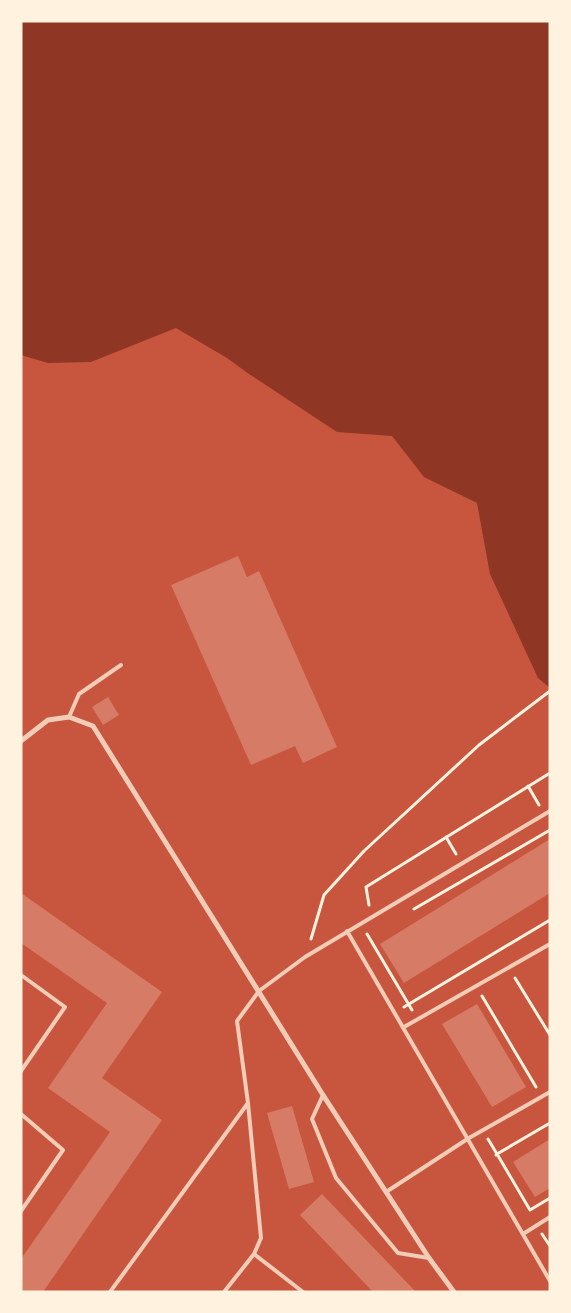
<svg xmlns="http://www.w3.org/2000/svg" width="571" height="1313" viewBox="0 0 571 1313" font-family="'Alegreya Sans',sans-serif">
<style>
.water{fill:#8f3625}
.building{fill:#d67c66}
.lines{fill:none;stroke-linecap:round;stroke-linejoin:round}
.path{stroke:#fff3e0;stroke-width:3}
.service{stroke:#f1ccb7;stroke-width:4}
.minor{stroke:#f1ccb7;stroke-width:5}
</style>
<rect width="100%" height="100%" fill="#c8553d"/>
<path class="water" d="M21,21H550V688L538,678L490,574L477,503L424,477L392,436L337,432L249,374L227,358L176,328L91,362L48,363L21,355Z"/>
<path class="building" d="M238,556L247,577L259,571L337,747L303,763L295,746L251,765L171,585Z
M108,697L119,715L103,725L92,707Z
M550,839V893L404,983L380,944Z
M21,893L162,992L102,1078L162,1120L43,1292H21V1259L110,1132L48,1088L107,1003L21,943Z
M477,1004L526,1087L492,1107L442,1024Z
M292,1106L314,1182L289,1189L267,1113Z
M550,1139V1188L535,1197L513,1162Z
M322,1194L416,1292H373L300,1215Z"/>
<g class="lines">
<path class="path" d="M528,786L539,805
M446,837L456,854
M369,905L366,887L550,773
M414,909L550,830
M367,934L412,1010
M311,939L324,895L364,851L479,745L550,691
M515,978L550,1035
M482,996L536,1087
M404,1007L550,920
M550,1123L497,1154L530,1210L550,1198
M488,1139L497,1154L496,1155
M542,1234L550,1246"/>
<path class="service" d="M69,717L79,694L121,665
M347,931L550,1281
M21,975L65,1007L21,1071
M404,1027L550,944
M323,1095L312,1119L336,1178L398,1253L429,1258
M248,1103L261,1238L254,1254
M21,1114L63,1150L21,1211
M386,1192L469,1138L550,1092
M523,1234L550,1217
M110,1292L248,1103L237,1021L259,991L305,957L550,811
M224,1292L254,1254L303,1292"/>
<path class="minor" d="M21,741L48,720L69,717L93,726L323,1095L429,1258L454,1292"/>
</g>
<rect width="571" height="1313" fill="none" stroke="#fff3e0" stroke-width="45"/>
</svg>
